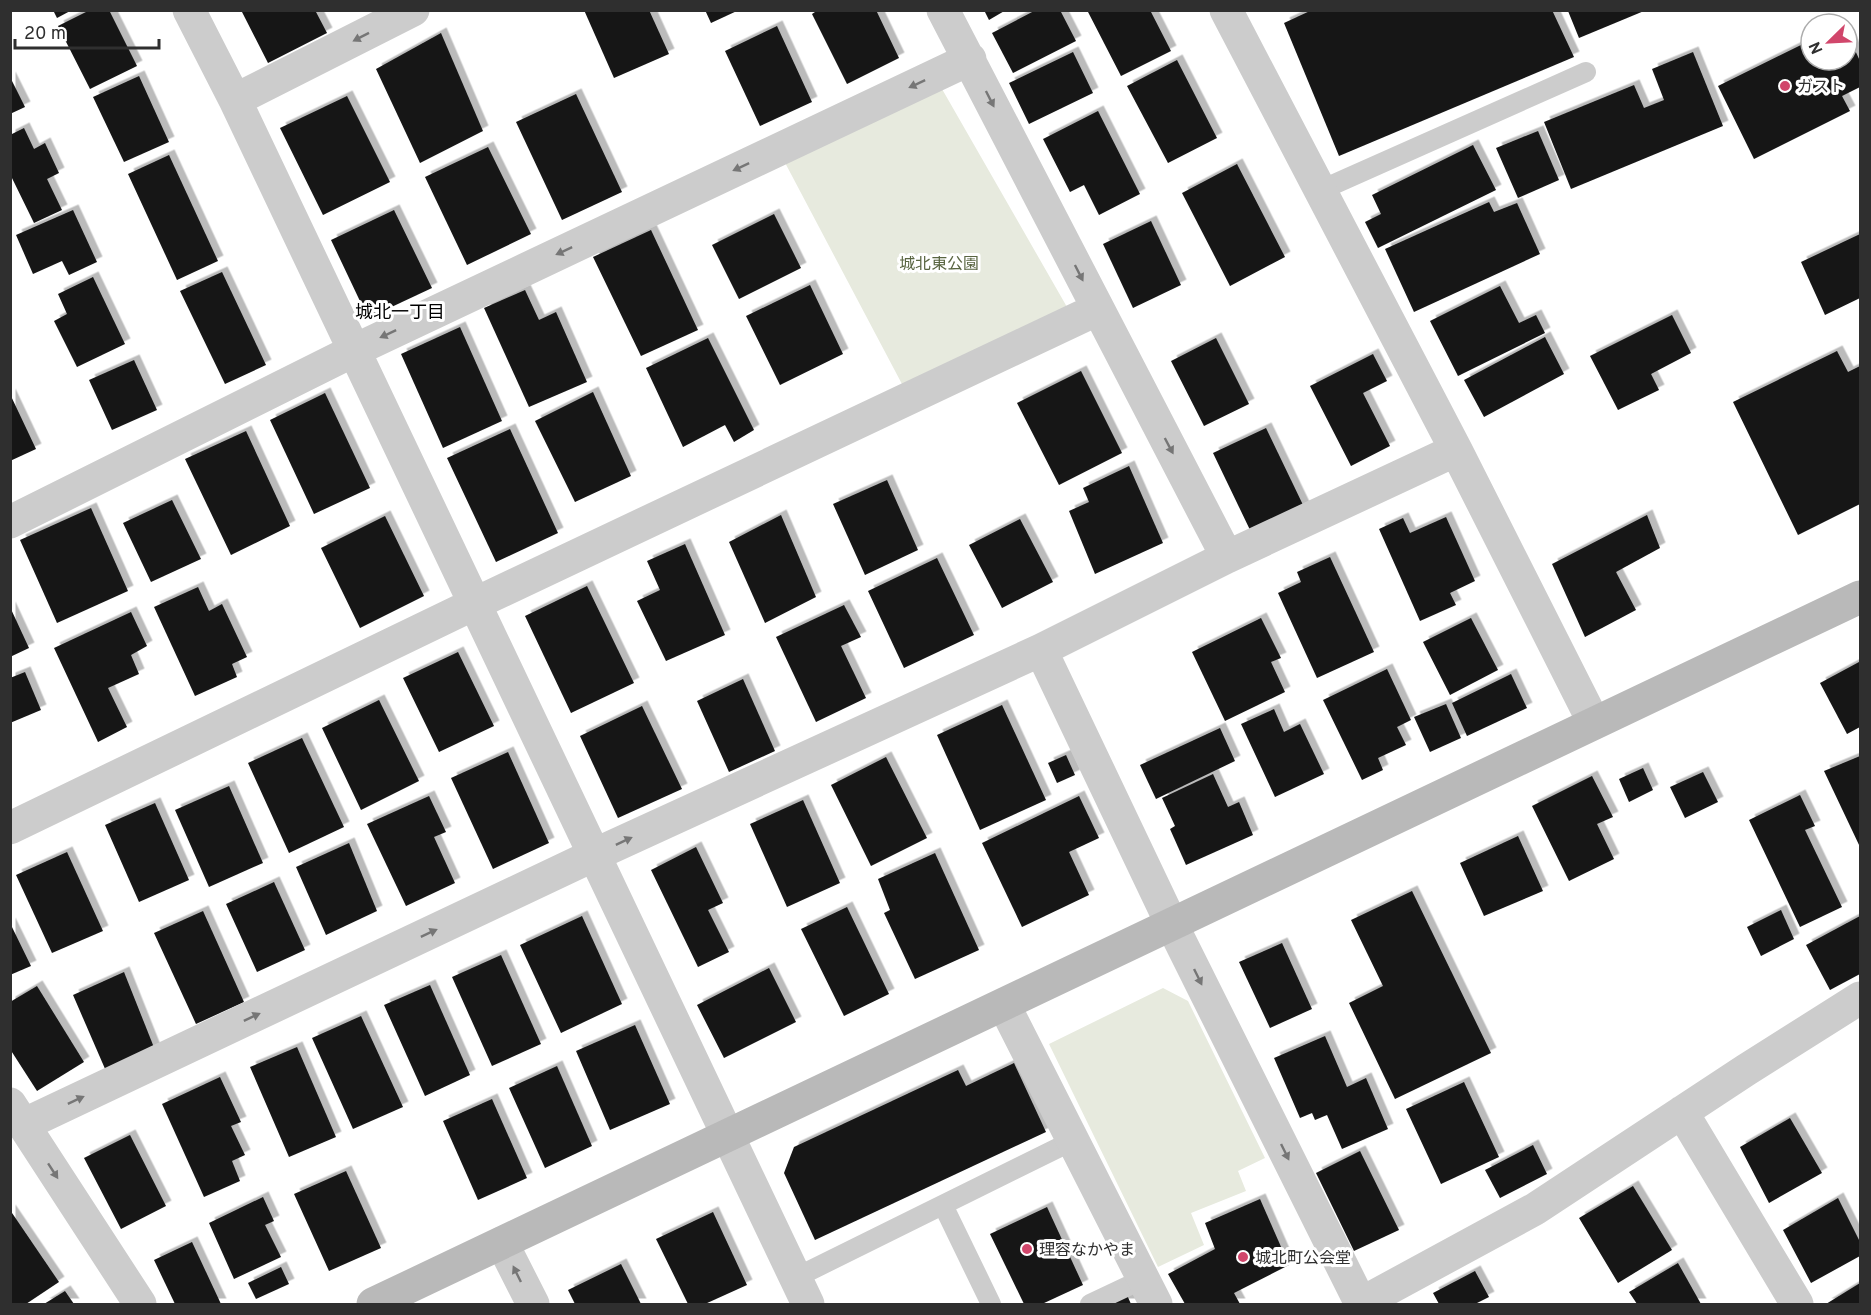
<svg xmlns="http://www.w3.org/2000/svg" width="1871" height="1315" viewBox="0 0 1871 1315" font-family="Overpass,'Noto Sans JP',sans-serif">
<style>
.green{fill:#e7eade}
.building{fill:#161616;filter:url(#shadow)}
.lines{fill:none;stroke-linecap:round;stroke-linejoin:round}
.lane{stroke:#ccc;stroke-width:20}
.street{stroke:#ccc;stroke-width:33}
.secondary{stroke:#b9b9b9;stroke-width:33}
.oneway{fill:#767676}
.poi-dot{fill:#d1466b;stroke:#fff;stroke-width:2}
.labels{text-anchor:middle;stroke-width:6;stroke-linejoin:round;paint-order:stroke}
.poi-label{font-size:16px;fill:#2f2f2f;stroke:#fff;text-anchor:start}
.park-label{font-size:16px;fill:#596541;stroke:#fff}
.neighbourhood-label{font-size:18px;fill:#000;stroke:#fff}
</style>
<defs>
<filter id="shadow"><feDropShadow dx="5.5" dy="-5.5" stdDeviation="0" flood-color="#0004"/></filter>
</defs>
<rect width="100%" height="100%" fill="#fff"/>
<path class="green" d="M938,82L1067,307L903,386L782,157Z
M1163,988L1188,1001L1265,1158L1238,1171L1246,1191L1191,1213L1204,1245L1158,1267L1049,1044Z"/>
<path class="building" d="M53,10H72L57,18Z
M90,10H109L137,66L90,89L58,26Z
M241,10H315L327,33L268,63Z
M584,10H649L669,54L614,78Z
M705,10H739L711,23Z
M818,10H876L899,58L847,84L812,14Z
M984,10H1006L989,20Z
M1036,10H1060L1076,41L1013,73L992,33Z
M1087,10H1150L1171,51L1121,76Z
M1312,10H1552L1574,57L1339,156L1284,23Z
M1568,11H1644L1579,38Z
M777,26L812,102L760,126L725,51Z
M441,33L483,131L420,163L376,69Z
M1847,33L1860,61V87L1842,96L1850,111L1754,159L1718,86L1811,40V60H1847Z
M1073,52L1093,93L1029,124L1009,83Z
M1693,52L1723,126L1571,189L1544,122L1634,85L1644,108L1664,100L1652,69Z
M1177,60L1217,138L1168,163L1127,86Z
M139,76L169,142L124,162L93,97Z
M10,77L25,107L10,114Z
M576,94L622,192L562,220L516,122Z
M347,96L390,182L323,215L280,128Z
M1098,111L1140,194L1099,215L1084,185L1070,192L1043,139Z
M24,128L34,149L45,143L59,173L47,179L62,210L34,223L10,174V135Z
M1538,131L1559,180L1518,198L1496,148Z
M1473,145L1496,190L1378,248L1365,222L1381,214L1372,195Z
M488,147L531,234L467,265L425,177Z
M169,155L218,261L177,280L128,174Z
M1237,164L1285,257L1230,286L1182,193Z
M1489,202L1494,212L1517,203L1540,254L1414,312L1385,249Z
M73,210L97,262L69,275L62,261L33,274L16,235Z
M394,210L432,288L368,318L331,240Z
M774,214L801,268L739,299L712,245Z
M1151,221L1181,285L1133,308L1103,244Z
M651,230L698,330L641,356L593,257Z
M1860,234V298L1825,315L1801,262Z
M222,272L266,365L225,384L180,291Z
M93,277L125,344L77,367L54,321L67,314L58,294Z
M810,285L843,354L780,385L746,316Z
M1500,286L1519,323L1536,315L1545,333L1458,376L1430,321Z
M525,290L539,320L556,312L587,382L529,407L484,308Z
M1672,315L1691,353L1651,374L1659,390L1618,410L1590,356Z
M460,327L502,421L443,448L401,354Z
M1545,337L1564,374L1484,417L1464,380Z
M708,338L754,430L734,442L725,425L683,447L646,368Z
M1216,338L1249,404L1204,426L1171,361Z
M1837,351L1848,372L1860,366V504L1798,535L1733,402Z
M1373,354L1387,381L1363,393L1390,446L1351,466L1310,386Z
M134,360L157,410L112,430L89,380Z
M1081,371L1122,453L1059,485L1017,403Z
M593,392L631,476L575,502L535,421Z
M325,393L370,488L314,514L270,420Z
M10,394L36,449L10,461Z
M1266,428L1304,507L1251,532L1213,453Z
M510,429L558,533L496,562L447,458Z
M246,431L290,526L231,555L185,459Z
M1129,466L1163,543L1095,574L1069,511L1089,502L1083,488Z
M887,480L918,550L865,575L833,504Z
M172,500L201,559L151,582L123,523Z
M91,508L128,591L57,623L20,540Z
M781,515L816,597L765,623L729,542Z
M1647,515L1660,548L1616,572L1636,610L1585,637L1552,564Z
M385,516L424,596L360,628L321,548Z
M1446,517L1475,581L1450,593L1456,605L1420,621L1379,529L1403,518L1410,533Z
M1020,519L1053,582L1002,608L969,545Z
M685,544L725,635L666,661L637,601L660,590L647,561Z
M1330,557L1374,652L1317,678L1278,593L1301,582L1297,572Z
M937,558L974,635L904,668L868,591Z
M587,586L634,683L571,713L525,616Z
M198,587L209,611L222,604L247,657L232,664L237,677L195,696L154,607Z
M844,605L861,637L841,646L866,698L816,722L776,637Z
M10,607L29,648L10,657Z
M131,612L147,646L131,655L139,674L108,688L127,727L98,742L54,648Z
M1261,618L1281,658L1271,662L1285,692L1225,721L1192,652Z
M1471,618L1498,670L1450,695L1423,642Z
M458,652L494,726L439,752L403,678Z
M1859,662L1860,727L1847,734L1820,683Z
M1387,669L1411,720L1397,727L1406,745L1378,758L1383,770L1362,780L1323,700Z
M25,672L41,710L10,723V678Z
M1511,674L1527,708L1467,736L1452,703Z
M743,679L775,751L729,772L697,701Z
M379,700L419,781L361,810L322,728Z
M1446,704L1461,738L1430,752L1414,717Z
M1002,705L1046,800L980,830L937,735Z
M642,706L682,789L618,818L580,736Z
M1274,709L1284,732L1300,724L1324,774L1275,797L1241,724Z
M1220,728L1235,761L1156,799L1140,765Z
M302,738L344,827L289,853L248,763Z
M508,752L549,843L493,869L451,778Z
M1066,755L1075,775L1057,783L1048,763Z
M1860,756V847L1824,771Z
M886,757L927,838L871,866L831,785Z
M1643,768L1653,790L1629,802L1619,779Z
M1703,772L1718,802L1685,818L1670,787Z
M1213,774L1228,807L1239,802L1253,835L1186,865L1170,829L1175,826L1162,798Z
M1592,776L1613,817L1597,824L1614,859L1569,881L1532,806Z
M229,786L263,863L209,887L175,810Z
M1800,795L1815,826L1805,830L1842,907L1800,927L1749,820Z
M429,796L446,832L434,837L455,883L406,906L367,824Z
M1079,796L1099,838L1069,852L1089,895L1022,927L982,843Z
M803,800L840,883L787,907L750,824Z
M155,803L189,880L139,902L105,825Z
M1518,836L1543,891L1484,916L1460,863Z
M349,843L377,911L326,935L296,867Z
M696,847L723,903L708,910L729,952L698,967L651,870Z
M67,852L103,931L52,953L16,875Z
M935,853L979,950L915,979L884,913L890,910L878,879Z
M274,882L305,950L257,972L226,904Z
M1412,891L1491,1053L1395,1099L1349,1003L1383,986L1351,920Z
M847,907L889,994L844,1016L801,929Z
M1781,910L1794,939L1761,956L1747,927Z
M203,911L244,1002L196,1024L154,933Z
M582,916L622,1004L561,1033L520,945Z
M1860,916V974L1830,990L1806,945Z
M10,923L31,966L10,975Z
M1282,943L1312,1009L1270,1028L1239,962Z
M501,955L541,1044L492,1066L452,977Z
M769,968L796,1022L724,1058L697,1005Z
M124,972L157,1055L109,1078L73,995Z
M430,985L470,1075L425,1096L384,1005Z
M37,986L84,1062L37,1091L10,1049V1002Z
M361,1016L403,1107L353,1129L312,1038Z
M635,1025L670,1104L610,1130L576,1051Z
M1325,1036L1347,1087L1366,1078L1388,1129L1342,1149L1327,1115L1315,1120L1312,1113L1300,1118L1274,1058Z
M297,1047L336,1137L289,1157L250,1067Z
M1014,1063L1046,1132L815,1240L784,1173L794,1147L958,1070L966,1086Z
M557,1066L592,1146L545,1168L509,1088Z
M220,1077L241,1122L231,1126L245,1155L232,1161L240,1181L204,1197L162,1104Z
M1464,1082L1499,1157L1441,1184L1406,1109Z
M492,1099L527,1178L478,1200L443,1121Z
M1790,1118L1822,1173L1769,1203L1740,1147Z
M130,1135L166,1206L121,1229L84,1158Z
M1533,1145L1547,1174L1500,1198L1485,1170Z
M1360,1151L1399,1230L1354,1251L1316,1173Z
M346,1171L381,1248L329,1271L294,1194Z
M1633,1186L1672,1250L1618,1283L1579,1218Z
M263,1197L274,1221L265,1225L281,1257L234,1279L209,1223Z
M1838,1198L1860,1242V1256L1811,1283L1783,1230Z
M1260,1199L1289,1265L1234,1293L1240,1304H1185L1168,1274L1215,1249L1205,1223Z
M1047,1207L1083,1285L1042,1304H1024L990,1234Z
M10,1210L59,1282L26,1304H10Z
M713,1212L747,1285L705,1304H688L656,1239Z
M192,1242L221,1304H175L154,1260Z
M1678,1263L1701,1304H1637L1629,1292Z
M621,1264L641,1304H575L568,1290Z
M281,1267L289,1284L256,1299L248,1283Z
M1475,1271L1489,1297L1475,1304H1439L1433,1293Z
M1860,1283V1304H1826Z
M65,1291L74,1304H44Z
M1127,1295L1131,1304H1108Z"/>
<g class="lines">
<path class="lane" d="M1321,190L1586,72
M943,1205L991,1304
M795,1278L1072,1141
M1090,1304L1143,1279"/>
<path class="street" d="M189,10L235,100L808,1304
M943,10L1227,557
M1226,10L1456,450L1594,723
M235,100L413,10
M10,522L353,351L970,59
M1041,650L1172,925L1361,1304
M10,828L474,604L1098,309
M1004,1005L1156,1304
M10,1104L140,1304
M1682,1112L1797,1304
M23,1125L594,855L1041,650L1227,557L1456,450
M502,1243L533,1304
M1360,1304L1535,1209L1746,1070L1860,998"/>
<path class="secondary" d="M373,1304L1860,597"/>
</g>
<defs><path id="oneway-solid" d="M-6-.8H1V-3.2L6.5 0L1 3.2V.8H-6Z" transform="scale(1.5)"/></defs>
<g class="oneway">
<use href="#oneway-solid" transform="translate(361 37) rotate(153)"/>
<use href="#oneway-solid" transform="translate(917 84) rotate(155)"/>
<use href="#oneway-solid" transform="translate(990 99) rotate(63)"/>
<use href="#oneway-solid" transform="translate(741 167) rotate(155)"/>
<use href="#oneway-solid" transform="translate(564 251) rotate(155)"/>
<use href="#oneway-solid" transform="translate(1079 273) rotate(63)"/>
<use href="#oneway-solid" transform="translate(388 334) rotate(155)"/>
<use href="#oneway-solid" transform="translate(1169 446) rotate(62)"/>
<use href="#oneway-solid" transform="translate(624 841) rotate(-25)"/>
<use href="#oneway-solid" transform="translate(429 933) rotate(-25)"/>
<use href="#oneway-solid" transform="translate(1198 977) rotate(64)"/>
<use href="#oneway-solid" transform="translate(252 1017) rotate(-25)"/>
<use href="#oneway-solid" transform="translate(76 1100) rotate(-25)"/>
<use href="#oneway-solid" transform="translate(1285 1152) rotate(64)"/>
<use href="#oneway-solid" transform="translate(53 1171) rotate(57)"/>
<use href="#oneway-solid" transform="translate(517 1274) rotate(-116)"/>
</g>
<g class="poi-dot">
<circle cx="1785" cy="86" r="6"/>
<circle cx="1027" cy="1249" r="6"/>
<circle cx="1243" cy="1257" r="6"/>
</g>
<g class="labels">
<g class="poi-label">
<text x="1797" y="92">ガスト</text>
<text x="1039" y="1255">理容なかやま</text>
<text x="1255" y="1263">城北町公会堂</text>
</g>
<g class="park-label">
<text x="939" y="269">城北東公園</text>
</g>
<g class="neighbourhood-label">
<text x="400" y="318">城北一丁目</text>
</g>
</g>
<rect width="1871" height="1315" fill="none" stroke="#2f2f2f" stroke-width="24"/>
<g transform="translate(1829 42) rotate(246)"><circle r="28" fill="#ffffff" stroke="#acacac" stroke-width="1.5"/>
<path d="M0-4.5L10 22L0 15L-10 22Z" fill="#d1466b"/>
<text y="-9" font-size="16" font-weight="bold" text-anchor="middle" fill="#2f2f2f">N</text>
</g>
<path d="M15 39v9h144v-9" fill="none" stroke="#2f2f2f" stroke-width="3"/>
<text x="24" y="39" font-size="18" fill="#2f2f2f" stroke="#ffffff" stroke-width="4.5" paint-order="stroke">20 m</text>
</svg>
